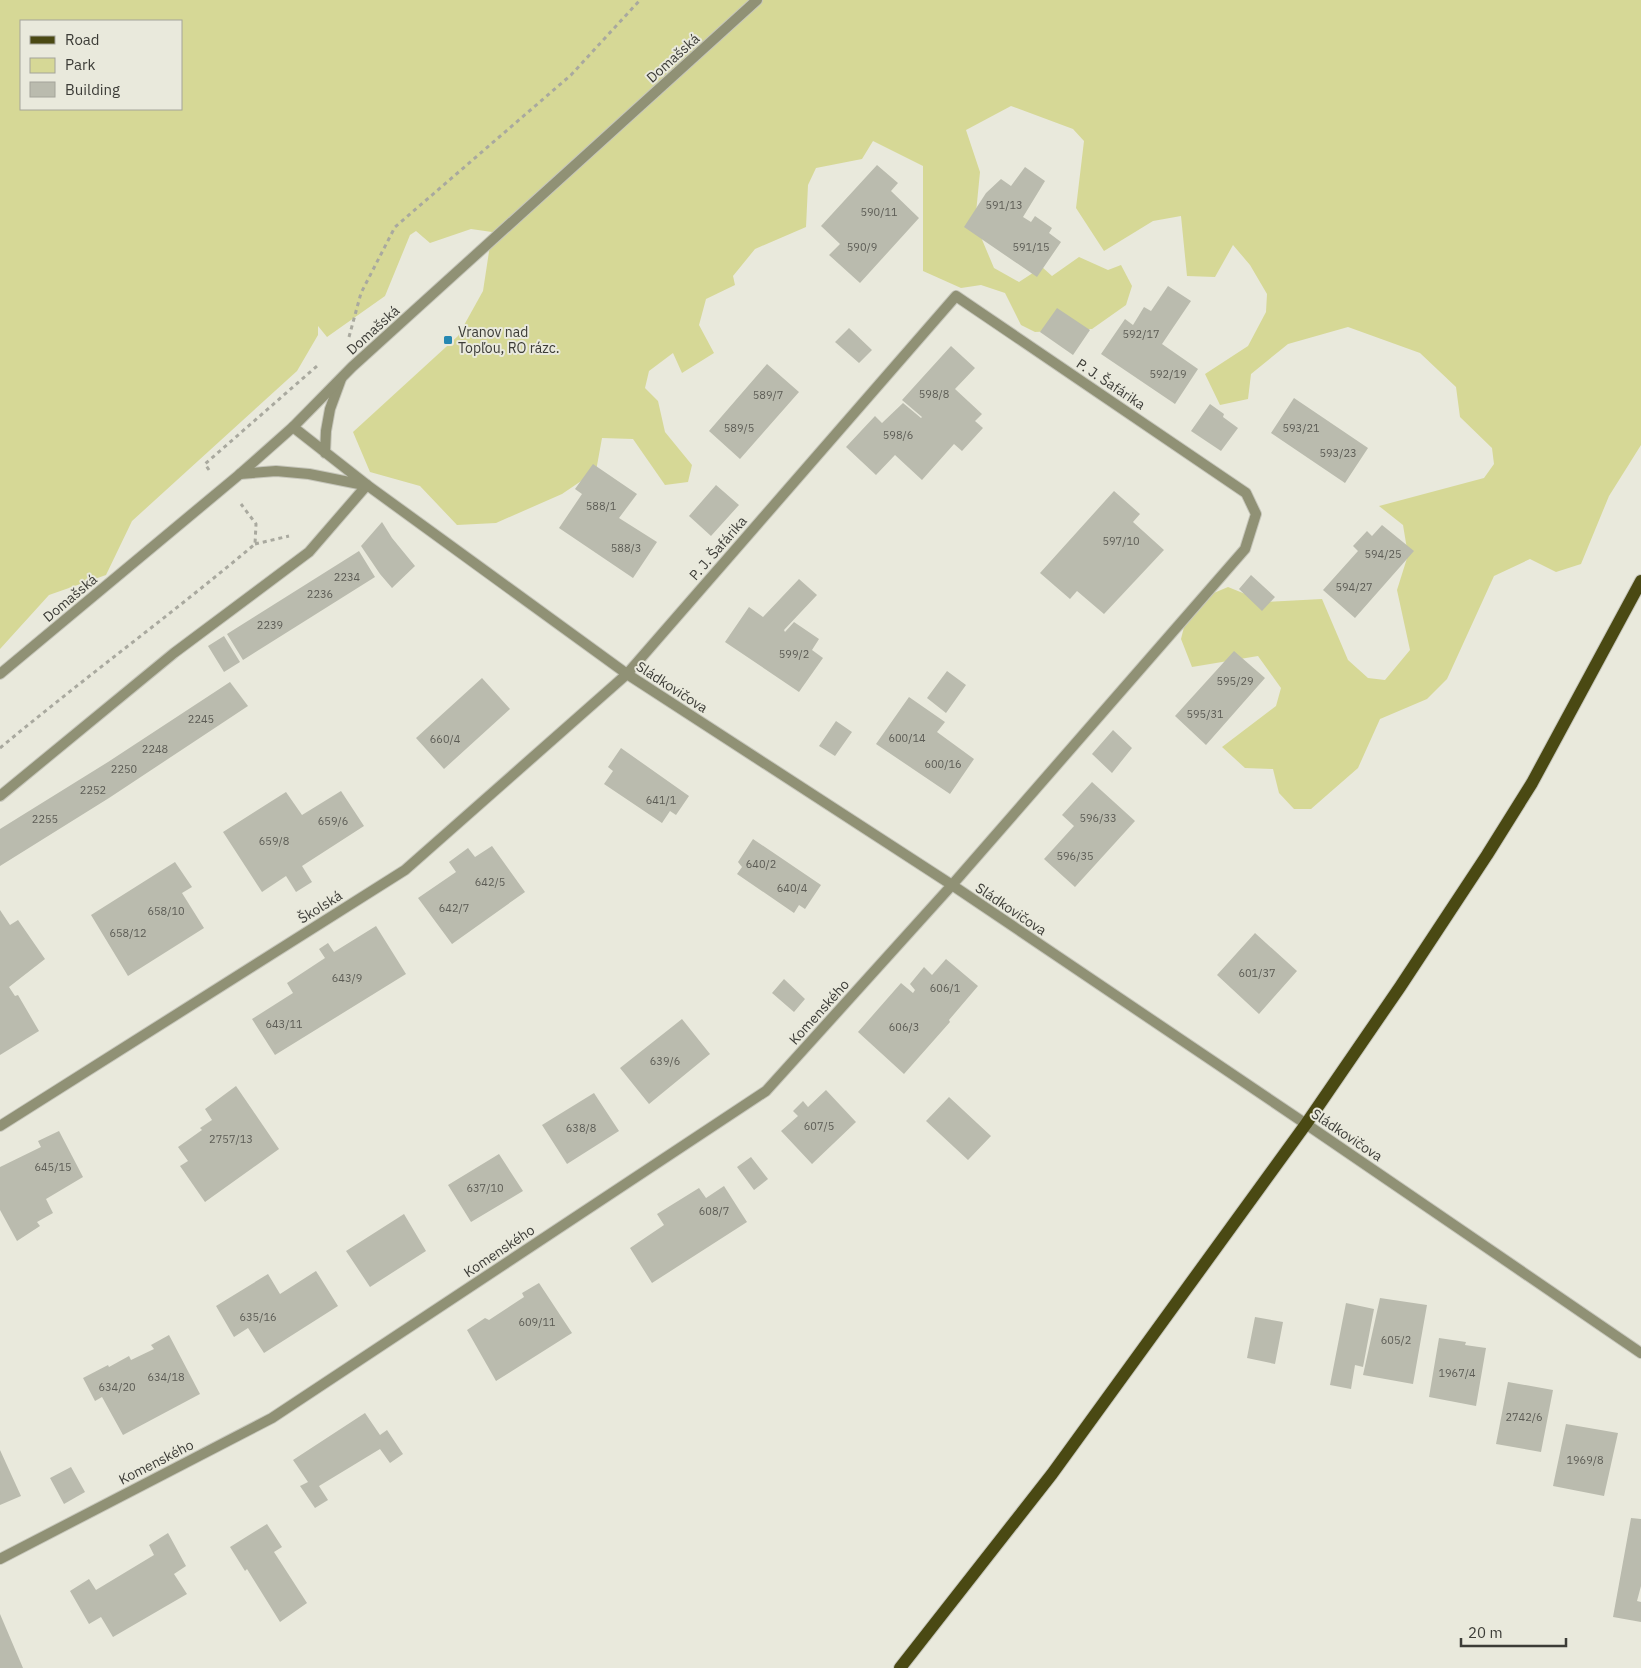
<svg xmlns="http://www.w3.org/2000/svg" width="1641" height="1668" viewBox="0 0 1641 1668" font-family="'IBM Plex Sans',sans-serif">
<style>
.green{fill:#d6d896;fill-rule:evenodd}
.building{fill:#babbae}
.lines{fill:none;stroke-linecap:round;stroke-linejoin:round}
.service-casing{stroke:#c6c6bb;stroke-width:12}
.minor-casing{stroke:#c6c6bb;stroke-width:12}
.tertiary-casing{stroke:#c6c6bb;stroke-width:12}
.primary-casing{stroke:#c6c6bb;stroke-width:14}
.path{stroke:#a9a99f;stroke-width:3;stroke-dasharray:4 4;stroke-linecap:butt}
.service{stroke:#909175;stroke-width:10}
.minor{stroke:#909175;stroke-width:10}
.tertiary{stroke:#909175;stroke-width:10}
.primary{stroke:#4a4913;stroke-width:12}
.poi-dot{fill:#2688b2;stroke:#e9e9dc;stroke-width:2}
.labels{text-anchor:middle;stroke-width:4;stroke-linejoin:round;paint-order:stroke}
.number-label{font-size:11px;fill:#5c5c55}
.street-label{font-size:14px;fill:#3c3c37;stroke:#e9e9dc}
.poi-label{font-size:14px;fill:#3c3c37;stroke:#e9e9dc;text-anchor:start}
</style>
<rect width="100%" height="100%" fill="#e9e9dc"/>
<path class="green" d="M0,0H1641V445L1609,496L1581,564L1556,572L1530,559L1494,576L1447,679L1427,699L1380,719L1358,768L1311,809H1294L1279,793L1273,769L1245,768L1222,747L1276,706L1281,688L1258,656L1192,667L1181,639L1190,603L1228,587L1265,602L1322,599L1348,660L1368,678L1385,680L1410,650L1397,590L1408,555L1403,525L1379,506L1484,478L1494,464L1492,448L1460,417L1456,387L1420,353L1348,327L1288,344L1251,374L1248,399L1220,405L1205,374L1248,346L1266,312L1267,294L1250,265L1233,245L1215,277L1187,276L1181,216L1153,221L1104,251L1076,208L1084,141L1073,129L1011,106L966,130L980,172L975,223L994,268L1019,282L1042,267L1052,276L1079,257L1108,270L1121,265L1132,286L1126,305L1092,329L1035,332L1021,325L1005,293L981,285L961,288L923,271V166L873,141L862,159L816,168L808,185L806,227L755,249L733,276L735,285L706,299L699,325L714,353L682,373L673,353L649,371L645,388L658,401L665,432L692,465L688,482L665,485L633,439L602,438L596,471L562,494L496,523L457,525L420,486L370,472L353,432L458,336L483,291L492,232L471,229L430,243L416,231L410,235L385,296L327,337L318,326V335L297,371L132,521L106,575L49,595L0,649ZM21,21H181V109H21Z"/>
<path class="building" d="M877,165L898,183L891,191L919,218L860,283L829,255L840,244L821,226Z
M1025,167L1045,181L1023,217L1031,222L1035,216L1052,228L1049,233L1061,242L1037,277L964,227L986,193L1001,179L1011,186Z
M1168,286L1191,301L1162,344L1198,369L1175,404L1101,354L1125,319L1133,325L1144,307L1151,311Z
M1057,308L1090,330L1073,355L1040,332Z
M849,328L872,350L859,363L835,342Z
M951,346L975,368L955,389L982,414L975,421L983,428L962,451L954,444L922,480L895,455L876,475L846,447L875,416L882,423L903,403L921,418L922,417L902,400Z
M767,364L799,392L740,459L709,431Z
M1294,398L1368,448L1345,483L1271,433Z
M1210,404L1224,414L1223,417L1238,428L1221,451L1191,431Z
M593,464L637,494L619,518L657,542L633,578L559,528L582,494L575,489Z
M716,485L739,505L711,536L689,516Z
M1114,491L1140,514L1133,522L1164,550L1104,614L1077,591L1070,599L1040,573Z
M382,522L392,538L415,566L392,588L380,574L361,546Z
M1382,525L1414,551L1355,618L1323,590L1358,551L1353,546L1367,531L1372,536Z
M359,551L375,577L243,660L227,634Z
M1251,575L1275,597L1262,611L1239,589Z
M799,579L817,595L784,630L785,632L794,622L819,639L812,650L823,658L799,692L725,642L749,607L763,617Z
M224,636L240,662L224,672L208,646Z
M1234,651L1265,678L1206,745L1175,716Z
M947,671L966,685L946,713L927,698Z
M482,678L510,709L444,769L416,738Z
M230,682L248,706L109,798L0,866V829L108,762Z
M909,697L945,722L937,732L974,759L950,794L876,744Z
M836,721L852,732L835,756L819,746Z
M1113,730L1132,748L1112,773L1092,754Z
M621,748L689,796L676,815L670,811L662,823L604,784L613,771L608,767Z
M1092,782L1135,821L1075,887L1044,859L1074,826L1062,815Z
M341,791L364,826L302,866L312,882L296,892L286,876L262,892L223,832L286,792L302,815Z
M753,839L821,885L805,909L799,905L794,913L737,874L742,867L738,862Z
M492,846L525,892L452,944L418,898L456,872L449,862L468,848L475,857Z
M175,862L192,887L182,893L204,928L128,976L91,915Z
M0,910L10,925L18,920L45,959L9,987L15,996L18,995L39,1031L0,1055Z
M376,926L406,974L275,1055L252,1019L293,993L287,983L325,958L319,949L328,943L334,952Z
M1255,933L1297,971L1259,1014L1217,975Z
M946,959L978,986L949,1020L950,1022L904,1074L858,1032L901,983L913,993L915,990L910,984L924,967L932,975Z
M784,979L805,999L794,1012L772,993Z
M682,1019L710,1054L649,1104L620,1068Z
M236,1086L279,1149L205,1202L180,1166L188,1161L178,1147L202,1130L200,1128L212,1120L205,1109Z
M826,1090L856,1122L812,1164L781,1131L798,1116L793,1111L803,1101L808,1107Z
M594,1093L619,1131L567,1164L542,1125Z
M949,1097L991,1136L968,1160L926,1121Z
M59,1131L83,1177L46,1199L53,1213L37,1222L40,1226L17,1241L0,1210V1167L41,1147L38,1141Z
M499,1154L523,1191L471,1222L448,1185Z
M751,1157L768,1179L754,1190L737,1167Z
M724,1186L747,1222L652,1283L630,1248L664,1225L657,1214L699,1188L706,1198Z
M404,1214L426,1251L370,1287L346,1251Z
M316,1271L338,1306L264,1353L248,1328L234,1337L216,1306L268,1274L280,1294Z
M539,1283L572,1333L496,1381L467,1330L485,1318L489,1320L524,1297L522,1293Z
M1380,1298L1427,1305L1413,1384L1363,1375Z
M1346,1303L1374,1309L1363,1367L1355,1365L1351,1389L1330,1385Z
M1255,1317L1283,1322L1275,1364L1247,1358Z
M169,1335L200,1394L123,1435L102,1397L95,1401L83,1378L108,1365L109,1367L129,1356L131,1360L154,1349L151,1345Z
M1439,1338L1466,1342L1465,1345L1486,1348L1476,1406L1429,1397Z
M1508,1382L1553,1390L1541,1452L1496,1444Z
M365,1413L380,1435L387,1430L403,1454L390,1463L380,1449L352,1466L319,1486L328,1500L315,1508L300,1486L308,1482L293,1460Z
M1566,1424L1618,1433L1604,1496L1553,1486Z
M0,1450L21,1496L0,1505Z
M71,1467L85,1492L64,1504L50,1478Z
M1631,1518L1641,1519V1586L1637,1601L1641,1602V1622L1613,1617Z
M267,1524L282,1547L274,1552L307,1603L280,1622L247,1569L245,1571L230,1547Z
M168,1533L186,1566L174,1574L187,1594L113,1637L101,1617L89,1624L70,1591L89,1579L96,1590L154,1555L149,1545Z
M0,1614L23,1668H0Z"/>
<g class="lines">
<defs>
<path id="service" d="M0,796L174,653L309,552L367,485"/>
<path id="minor" d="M293,427L367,485L627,674L952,885L1306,1124
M325,453L326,431L330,409L341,379
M240,474L276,471L309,474L364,485
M0,1126L405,870L627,674L956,296L1246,493L1256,514L1245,549L952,885L766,1091L272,1418L0,1559"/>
<path id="tertiary" d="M0,674L240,474L293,427L352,367L757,0
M1306,1124L1641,1353"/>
<path id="primary" d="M900,1668L1052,1474L1306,1124L1400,987L1487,855L1532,783L1641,581"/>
</defs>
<use href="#service" class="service-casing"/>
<use href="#minor" class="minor-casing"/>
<use href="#tertiary" class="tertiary-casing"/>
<use href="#primary" class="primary-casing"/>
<path class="path" d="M349,337L361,293L395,227L571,75L640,0
M209,470L205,464L317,366
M255,544L289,536
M0,748C84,678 172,614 255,544L256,524L241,504"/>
<use href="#service" class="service"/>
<use href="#minor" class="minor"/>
<use href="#tertiary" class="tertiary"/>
<use href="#primary" class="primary"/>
</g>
<rect class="poi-dot" x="443" y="335" width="10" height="10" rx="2.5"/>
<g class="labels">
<g class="number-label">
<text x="1004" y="209">591/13</text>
<text x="879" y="216">590/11</text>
<text x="862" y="251">590/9</text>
<text x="1031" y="251">591/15</text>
<text x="1141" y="338">592/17</text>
<text x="1168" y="378">592/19</text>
<text x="934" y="398">598/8</text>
<text x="768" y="399">589/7</text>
<text x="739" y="432">589/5</text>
<text x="1301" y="432">593/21</text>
<text x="898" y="439">598/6</text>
<text x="1338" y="457">593/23</text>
<text x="601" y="510">588/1</text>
<text x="1121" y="545">597/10</text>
<text x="626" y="552">588/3</text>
<text x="1383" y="558">594/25</text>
<text x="347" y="581">2234</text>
<text x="1354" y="591">594/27</text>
<text x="320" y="598">2236</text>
<text x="270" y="629">2239</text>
<text x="794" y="658">599/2</text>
<text x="1235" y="685">595/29</text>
<text x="1205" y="718">595/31</text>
<text x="201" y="723">2245</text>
<text x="907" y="742">600/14</text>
<text x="445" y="743">660/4</text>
<text x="155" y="753">2248</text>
<text x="943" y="768">600/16</text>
<text x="124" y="773">2250</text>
<text x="93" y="794">2252</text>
<text x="661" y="804">641/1</text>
<text x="1098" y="822">596/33</text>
<text x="45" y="823">2255</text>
<text x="333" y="825">659/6</text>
<text x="274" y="845">659/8</text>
<text x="1075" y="860">596/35</text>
<text x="761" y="868">640/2</text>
<text x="490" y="886">642/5</text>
<text x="792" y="892">640/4</text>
<text x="454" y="912">642/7</text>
<text x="166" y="915">658/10</text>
<text x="128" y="937">658/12</text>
<text x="1257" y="977">601/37</text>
<text x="347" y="982">643/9</text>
<text x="945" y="992">606/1</text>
<text x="284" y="1028">643/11</text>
<text x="904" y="1031">606/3</text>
<text x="665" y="1065">639/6</text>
<text x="819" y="1130">607/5</text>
<text x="581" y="1132">638/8</text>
<text x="231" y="1143">2757/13</text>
<text x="53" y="1171">645/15</text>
<text x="485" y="1192">637/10</text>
<text x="714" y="1215">608/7</text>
<text x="258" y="1321">635/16</text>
<text x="537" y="1326">609/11</text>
<text x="1396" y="1344">605/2</text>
<text x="1457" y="1377">1967/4</text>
<text x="166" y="1381">634/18</text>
<text x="117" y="1391">634/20</text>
<text x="1524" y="1421">2742/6</text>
<text x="1585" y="1464">1969/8</text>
</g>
<g class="street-label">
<text transform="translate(673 58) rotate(-42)" y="5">Domašská</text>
<text transform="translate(373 330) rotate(-42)" y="5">Domašská</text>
<text transform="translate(1111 384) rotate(34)" y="5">P. J. Šafárika</text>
<text transform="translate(718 548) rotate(-49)" y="5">P. J. Šafárika</text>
<text transform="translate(70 598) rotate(-40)" y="5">Domašská</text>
<text transform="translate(672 687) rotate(33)" y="5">Sládkovičova</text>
<text transform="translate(320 907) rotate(-32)" y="5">Školská</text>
<text transform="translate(1011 909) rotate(34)" y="5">Sládkovičova</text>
<text transform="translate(819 1012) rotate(-48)" y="5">Komenského</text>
<text transform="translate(1347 1135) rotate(34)" y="5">Sládkovičova</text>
<text transform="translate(499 1251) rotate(-34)" y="5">Komenského</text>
<text transform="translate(156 1462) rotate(-27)" y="5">Komenského</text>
</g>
<g class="poi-label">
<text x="458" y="337">Vranov nad<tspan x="458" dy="16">Topľou, RO rázc.</tspan></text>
</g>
</g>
<rect x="20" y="20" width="162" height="90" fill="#e9e9dc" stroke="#a4a49a"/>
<rect x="30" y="36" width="25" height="8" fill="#4a4913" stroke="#a4a49a"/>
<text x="65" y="45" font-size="15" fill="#3c3c37">Road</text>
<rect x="30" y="58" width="25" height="15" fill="#d6d896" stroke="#a4a49a"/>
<text x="65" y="70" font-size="15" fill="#3c3c37">Park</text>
<rect x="30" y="82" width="25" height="15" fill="#babbae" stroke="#a4a49a"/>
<text x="65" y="95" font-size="15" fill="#3c3c37">Building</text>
<path d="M1461 1638v8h105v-8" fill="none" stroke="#3c3c37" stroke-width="2.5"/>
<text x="1468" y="1638" font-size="15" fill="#3c3c37" stroke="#e9e9dc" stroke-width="4" paint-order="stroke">20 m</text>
</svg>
